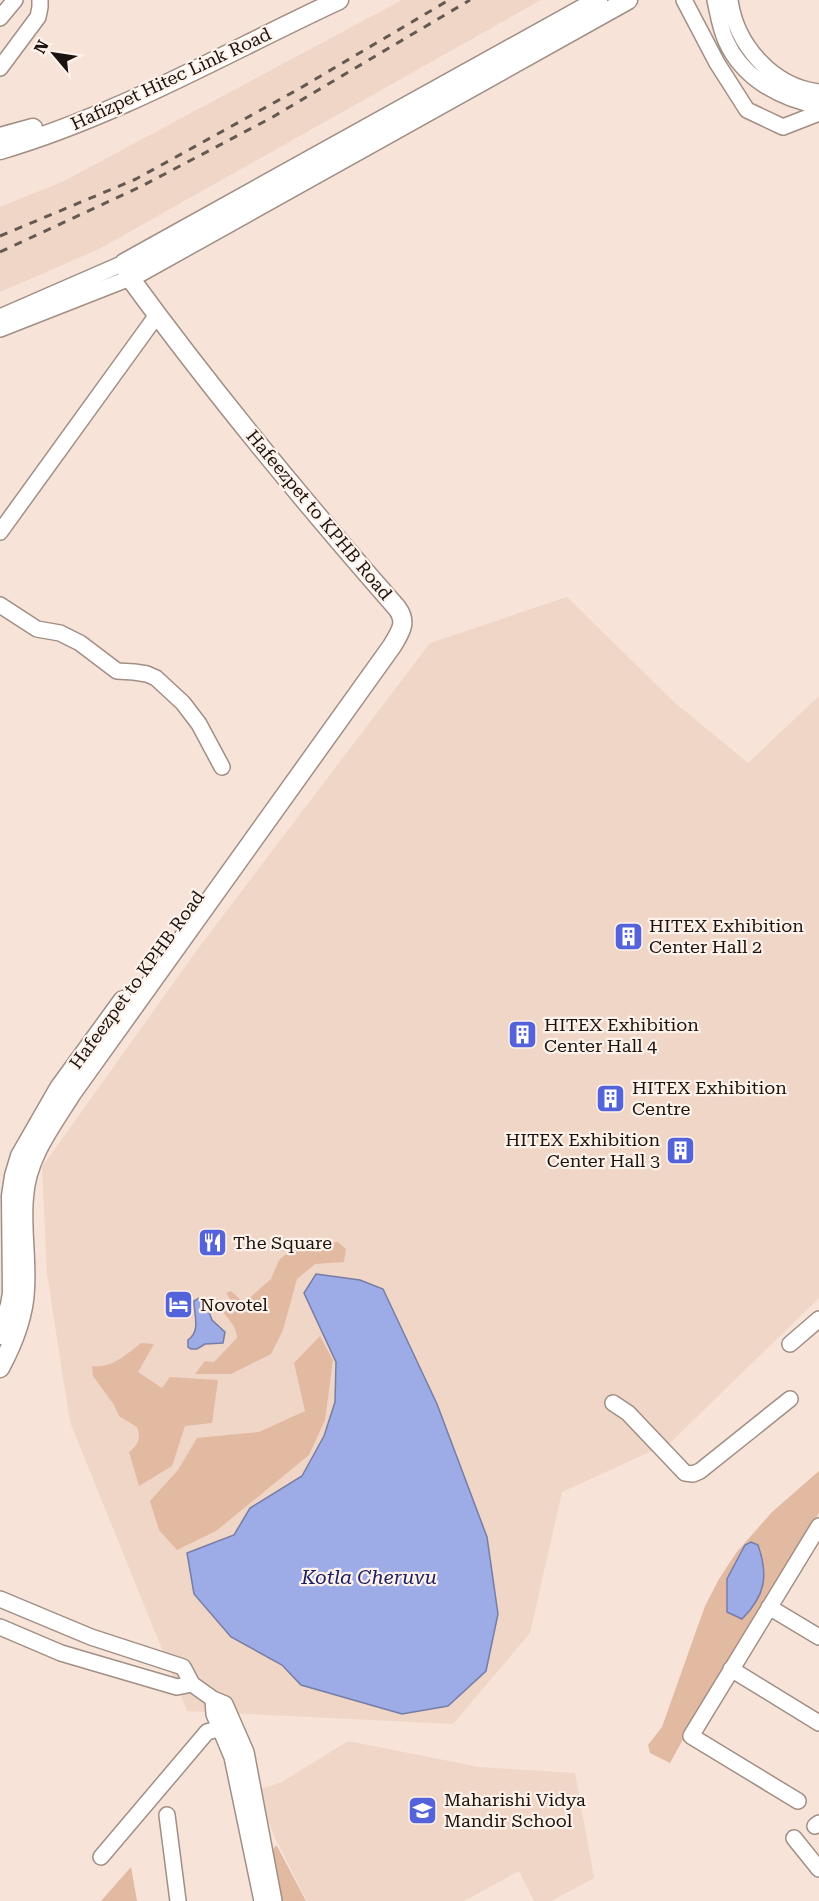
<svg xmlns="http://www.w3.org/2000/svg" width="819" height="1901" viewBox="0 0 819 1901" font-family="'Roboto Serif',serif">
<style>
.built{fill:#f0d6c6}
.green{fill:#e2b9a1}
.water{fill:#9dabe6;stroke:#767da6;stroke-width:1.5}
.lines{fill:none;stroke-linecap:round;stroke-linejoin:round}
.minor-casing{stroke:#a18f85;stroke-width:18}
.major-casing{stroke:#a18f85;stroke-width:21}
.minor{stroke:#fff;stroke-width:15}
.major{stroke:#fff;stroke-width:18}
.rail{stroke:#645952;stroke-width:3;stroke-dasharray:8 8;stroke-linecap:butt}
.labels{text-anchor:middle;stroke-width:4.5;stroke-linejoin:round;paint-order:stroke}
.street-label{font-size:18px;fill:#1a130f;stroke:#fef2eb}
.poi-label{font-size:18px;fill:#1a130f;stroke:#fef2eb;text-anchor:start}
.water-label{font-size:20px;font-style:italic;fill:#1c2063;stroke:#fef2eb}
</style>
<rect width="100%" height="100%" fill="#f7e3d8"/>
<path class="built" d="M402,0H541L99,249L0,292V207L64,181Z
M567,597L674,702L748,763L819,696V1298L671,1442L562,1492L530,1633L453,1724L187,1711L70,1422L47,1274L42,1167L200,946L430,643Z
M348,1741L479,1767L575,1773L594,1878L551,1901H534L519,1871L464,1901H307L274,1836L257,1790L282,1782Z"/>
<path class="green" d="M304,1239L310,1245L338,1242L346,1249L344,1262L315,1264L297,1279L283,1330L271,1354L231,1374H195L205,1361L214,1362L237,1338C236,1323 227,1320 221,1308L232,1314L237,1309L226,1293L231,1291L244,1303L271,1279L279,1260Z
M320,1336L333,1360L325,1420L309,1455L216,1531L177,1550L159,1530L150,1501L178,1470L197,1438L259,1432L305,1411L294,1363Z
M141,1343L154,1344L138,1372L162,1388L170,1377L218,1380L212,1423L185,1426L172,1466L139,1486L129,1452C139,1445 141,1438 137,1427L119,1416L114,1405L93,1376L92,1366C111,1369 127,1354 141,1343Z
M819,1471V1513L720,1672L670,1763L650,1753L648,1745L662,1727L705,1606L719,1579L736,1553L772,1512Z
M275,1846H277L306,1901H282L273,1852Z
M131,1867L137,1901H101Z"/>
<path class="water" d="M316,1274L360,1280L383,1289L437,1404L487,1537L498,1614L486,1671L448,1706L402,1714L301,1685L282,1665L231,1637L194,1594L187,1553L234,1535L250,1508L302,1476L324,1436L335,1402L336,1362L304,1293Z
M199,1298L208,1302L209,1312L212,1320L225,1332L223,1343L205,1344L197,1349H191L188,1347V1340C201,1331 194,1315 194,1301Z
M751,1542L758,1545C769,1576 765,1596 742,1619L727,1612V1579L745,1545Z"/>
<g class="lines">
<defs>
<path id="minor" d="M684,0L717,63L747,110L783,127L819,113
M715,0C718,14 720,28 726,41C743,79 781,99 819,106
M730,0C736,45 773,87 819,92
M0,18L15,0
M0,68L38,17L40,7V0
M0,317L124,263
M0,329L130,278
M0,532L157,315
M0,605L37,629L60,633L80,643L117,671L134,672L147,674L156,678L183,703L199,724L222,767
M790,1344L819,1319
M613,1403L628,1413L685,1473L693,1474L700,1471L790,1399
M0,1599L91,1637L183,1667L192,1684L213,1699L225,1704L246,1752L274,1901
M769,1607L819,1637
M0,1627L61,1653L177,1687L192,1684
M731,1669L819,1723
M213,1699L214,1714L232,1757L262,1901
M798,1801L691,1736L819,1526
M167,1815L178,1901
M815,1826L819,1823
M794,1838L819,1869
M101,1857L207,1732L228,1726"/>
<path id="major" d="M0,137L33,128
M0,150C119,115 227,52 339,0
M130,278L628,0
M0,1335L10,1305L12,1293L11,1196L14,1176L20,1156L59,1088L123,1000
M0,1368C13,1344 24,1317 25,1289C27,1258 21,1227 24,1197C26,1158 52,1125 72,1093L392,646C400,632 408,623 397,608C304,502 214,393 130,278L124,263L598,0"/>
</defs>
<use href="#minor" class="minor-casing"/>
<use href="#major" class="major-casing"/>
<use href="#minor" class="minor"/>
<use href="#major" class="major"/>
<path class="rail" d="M0,236L136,179L297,90L449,0
M0,252L142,186L271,118L470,0"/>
</g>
<defs>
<symbol id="building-square" viewBox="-11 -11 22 22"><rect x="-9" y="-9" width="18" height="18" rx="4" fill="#5463d9" stroke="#fef2eb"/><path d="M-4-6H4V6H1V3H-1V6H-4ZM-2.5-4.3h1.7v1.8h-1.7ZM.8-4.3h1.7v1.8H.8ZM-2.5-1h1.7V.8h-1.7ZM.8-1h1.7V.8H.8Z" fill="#fff"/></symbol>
<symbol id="restaurant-square" viewBox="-11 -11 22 22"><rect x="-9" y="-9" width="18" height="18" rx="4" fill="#5463d9" stroke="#fef2eb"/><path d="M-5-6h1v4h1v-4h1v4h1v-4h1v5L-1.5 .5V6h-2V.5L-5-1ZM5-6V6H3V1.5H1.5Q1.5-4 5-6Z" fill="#fff"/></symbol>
<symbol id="hotel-square" viewBox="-11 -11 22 22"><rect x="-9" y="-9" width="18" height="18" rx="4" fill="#5463d9" stroke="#fef2eb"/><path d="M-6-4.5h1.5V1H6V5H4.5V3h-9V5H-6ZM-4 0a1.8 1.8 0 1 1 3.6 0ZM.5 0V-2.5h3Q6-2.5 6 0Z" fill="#fff"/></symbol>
<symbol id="school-square" viewBox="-11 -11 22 22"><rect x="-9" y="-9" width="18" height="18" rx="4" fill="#5463d9" stroke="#fef2eb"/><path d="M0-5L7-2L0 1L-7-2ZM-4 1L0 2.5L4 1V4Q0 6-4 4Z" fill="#fff"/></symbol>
</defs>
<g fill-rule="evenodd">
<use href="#building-square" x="612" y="920" width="33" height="33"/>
<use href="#building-square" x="506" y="1018" width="33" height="33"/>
<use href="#building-square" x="594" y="1082" width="33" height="33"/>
<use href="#building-square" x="664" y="1134" width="33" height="33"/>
<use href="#restaurant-square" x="196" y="1226" width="33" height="33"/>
<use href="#hotel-square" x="162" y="1288" width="33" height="33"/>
<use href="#school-square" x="406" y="1794" width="33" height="33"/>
</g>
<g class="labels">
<g class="street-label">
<text transform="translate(171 79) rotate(-25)" y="6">Hafizpet Hitec Link Road</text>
<text transform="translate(319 515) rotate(50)" y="6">Hafeezpet to KPHB Road</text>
<text transform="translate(137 980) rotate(-54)" y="6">Hafeezpet to KPHB Road</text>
</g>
<g class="poi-label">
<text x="649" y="932">HITEX Exhibition<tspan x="649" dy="21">Center Hall 2</tspan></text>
<text x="544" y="1031">HITEX Exhibition<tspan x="544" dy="21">Center Hall 4</tspan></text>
<text x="632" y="1094">HITEX Exhibition<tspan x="632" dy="21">Centre</tspan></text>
<text x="660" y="1146" text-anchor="end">HITEX Exhibition<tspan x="660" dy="21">Center Hall 3</tspan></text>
<text x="233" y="1249">The Square</text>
<text x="200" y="1311">Novotel</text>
<text x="444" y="1806">Maharishi Vidya<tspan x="444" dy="21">Mandir School</tspan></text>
</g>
<g class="water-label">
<text x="369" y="1584">Kotla Cheruvu</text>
</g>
</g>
<g transform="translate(54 54) rotate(299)" stroke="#fef2eb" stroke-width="4.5" paint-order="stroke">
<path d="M0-4.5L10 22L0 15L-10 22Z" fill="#1a130f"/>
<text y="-9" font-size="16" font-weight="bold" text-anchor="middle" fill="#1a130f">N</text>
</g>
</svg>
